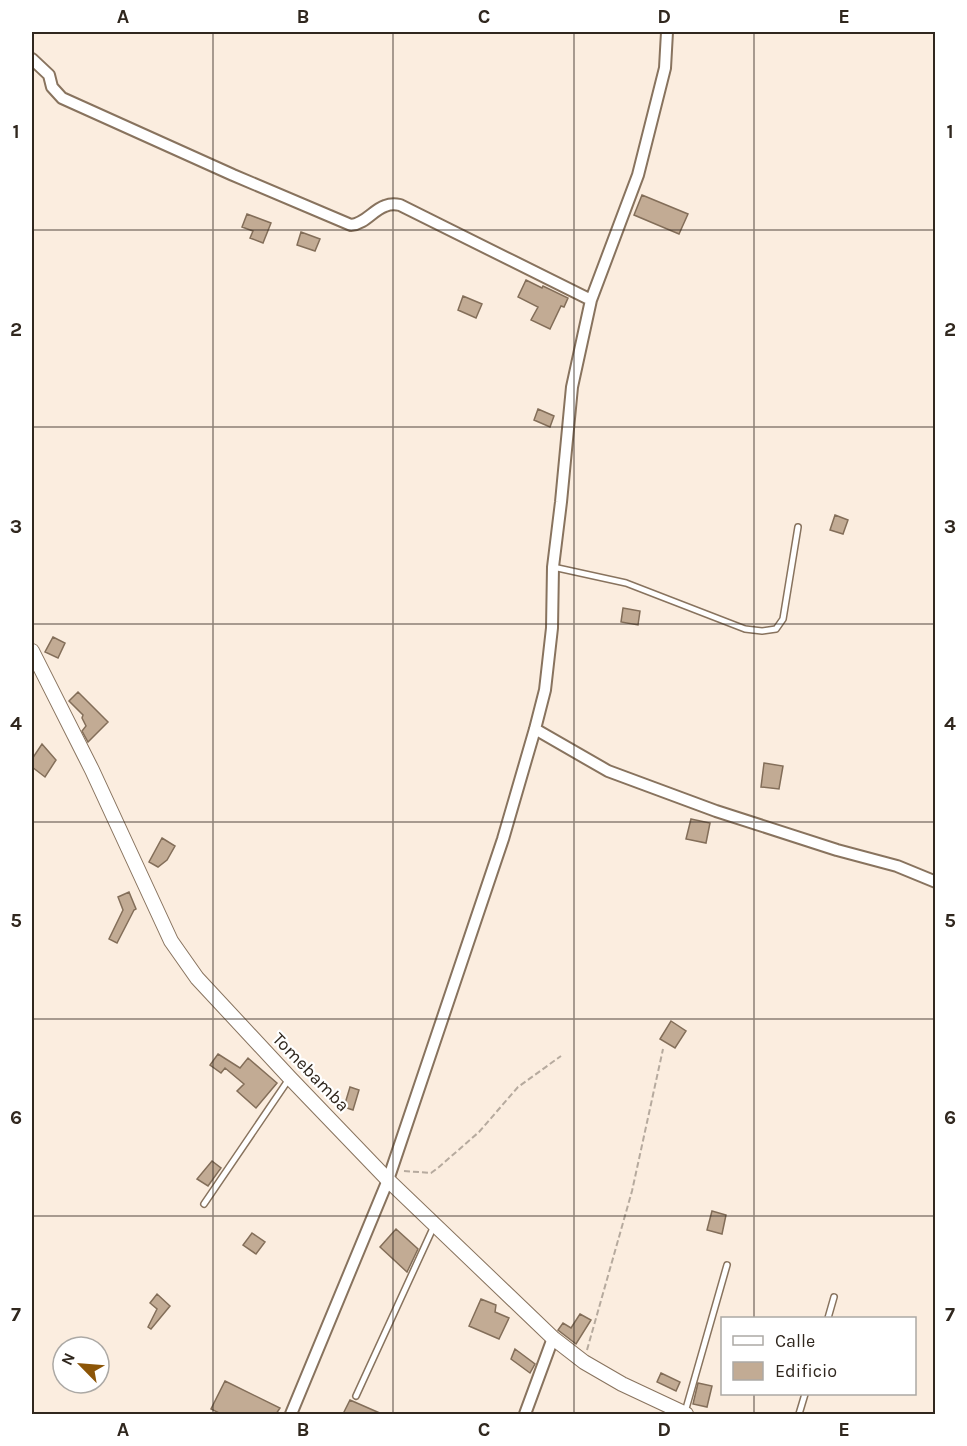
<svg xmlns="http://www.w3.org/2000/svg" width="967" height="1446" viewBox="0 0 967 1446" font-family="Karla,sans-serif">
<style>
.building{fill:#c2ab94;stroke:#836e59;stroke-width:1.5}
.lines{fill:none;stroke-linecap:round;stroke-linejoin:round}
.service-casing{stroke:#88735e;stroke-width:8}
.minor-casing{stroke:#88735e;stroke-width:14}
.tertiary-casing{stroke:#88735e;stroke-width:16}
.path{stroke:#b6aa9e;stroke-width:2;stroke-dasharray:6 3;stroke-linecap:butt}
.service{stroke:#fff;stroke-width:5}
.minor{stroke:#fff;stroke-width:10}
.tertiary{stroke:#fff;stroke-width:14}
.grid{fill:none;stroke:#30271e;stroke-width:1.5;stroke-opacity:0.55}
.labels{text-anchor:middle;stroke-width:4.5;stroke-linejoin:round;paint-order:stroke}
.street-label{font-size:18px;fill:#30271e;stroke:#fff}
.neatline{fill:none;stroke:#30271e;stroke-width:2}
.grid-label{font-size:20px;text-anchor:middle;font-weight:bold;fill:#30271e}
</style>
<rect width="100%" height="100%" fill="#fbeddf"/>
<path class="building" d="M642,195L688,214L679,234L634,215Z
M247,214L271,223L263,243L250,238L253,231L242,227Z
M301,232L320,239L315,251L297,245Z
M526,280L542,288L543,286L568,298L564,307L561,306L550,329L531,320L538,307L518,297Z
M463,296L482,304L476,318L458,310Z
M538,409L554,416L550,427L534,420Z
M835,515L848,520L843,534L830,530Z
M623,608L640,611L638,625L621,622Z
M53,637L65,643L58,658L45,652Z
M78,692L108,722L88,742L82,731L86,726L82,718L83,715L69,701Z
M42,744L56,760L45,777L32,767V759Z
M764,763L783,766L779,789L761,787Z
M691,819L710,823L706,843L686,839Z
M162,838L175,846L167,860L158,867L149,862Z
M129,892L136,909L134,910L117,943L109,939L123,910L118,897Z
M671,1021L686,1031L675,1048L660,1039Z
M218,1054L240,1068L248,1058L277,1083L256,1108L237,1091L244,1084L225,1068L221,1073L210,1065Z
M350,1087L359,1090L353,1110L344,1107Z
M212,1161L221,1168L208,1186L197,1179Z
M712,1211L726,1215L722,1234L707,1230Z
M396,1229L418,1249L407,1272L380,1247Z
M252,1233L265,1242L256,1254L243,1245Z
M157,1294L170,1306L151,1329L148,1327L157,1309L150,1303Z
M481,1299L496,1305L495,1312L509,1318L499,1339L469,1326Z
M580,1314L591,1320L576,1344L558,1330L563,1323L571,1328Z
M515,1349L535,1364L530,1373L511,1359Z
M661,1373L680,1382L676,1391L657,1382Z
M225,1381L280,1408L276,1414H221L211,1409Z
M698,1383L712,1386L707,1407L693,1404Z
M350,1400L382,1414H343Z"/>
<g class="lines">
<defs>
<path id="service" d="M553,567L626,583L745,629L762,631L776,629L783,619L798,527
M204,1204L289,1079
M828,1318L834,1297
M356,1396L434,1226
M685,1412L727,1265
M799,1414L805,1394"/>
<path id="minor" d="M32,59L49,75L52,87L62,98L233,175L351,225C365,224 373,210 385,206C390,204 395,204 400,205L591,300
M535,729L608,771L716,811L837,850L897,866L936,882
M291,1414L388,1180L503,839L535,729L545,690L552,628L553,567L561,502L572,387L591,300L638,175L665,68L667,32
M525,1414L553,1338"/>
<path id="tertiary" d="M32,651L92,770L171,941L197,978L290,1078L388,1180L553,1338L584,1362L622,1384L686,1414"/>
</defs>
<use href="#service" class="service-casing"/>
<use href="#minor" class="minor-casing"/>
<use href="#tertiary" class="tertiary-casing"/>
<path class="path" d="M404,1171L431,1173L439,1167L479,1132L518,1087L561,1056
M587,1350L632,1191L663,1049"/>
<use href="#service" class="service"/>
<use href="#minor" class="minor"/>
<use href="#tertiary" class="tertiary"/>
</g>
<path class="grid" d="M213,32V1414M393,32V1414M574,32V1414M754,32V1318M32,230H936M32,427H936M32,624H936M32,822H936M32,1019H936M32,1216H936M754,1394V1414"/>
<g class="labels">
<g class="street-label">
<text transform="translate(311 1072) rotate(46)" y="6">Tomebamba</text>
</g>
</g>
<rect width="967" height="1446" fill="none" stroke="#ffffff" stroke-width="66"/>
<rect x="721" y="1317" width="195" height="78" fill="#ffffff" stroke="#aca9a5" stroke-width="1.5"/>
<rect x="733" y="1336" width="30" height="9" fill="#ffffff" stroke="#aca9a5" stroke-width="1.5"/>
<text x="775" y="1347" font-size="18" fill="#30271e">Calle</text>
<rect x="733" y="1362" width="30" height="18" fill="#c2ab94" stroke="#aca9a5" stroke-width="1.5"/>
<text x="775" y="1377" font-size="18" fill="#30271e">Edificio</text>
<g transform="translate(81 1365) rotate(295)"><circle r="28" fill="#ffffff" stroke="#aca9a5" stroke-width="1.5"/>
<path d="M0-4.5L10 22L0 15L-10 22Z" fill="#8c5507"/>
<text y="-9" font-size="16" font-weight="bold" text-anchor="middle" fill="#30271e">N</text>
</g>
<rect x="33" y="33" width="901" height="1380" class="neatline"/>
<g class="grid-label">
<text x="123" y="23">A</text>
<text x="303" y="23">B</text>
<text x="484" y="23">C</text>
<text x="664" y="23">D</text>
<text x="844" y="23">E</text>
<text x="16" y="138">1</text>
<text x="950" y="138">1</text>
<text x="16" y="336">2</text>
<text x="950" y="336">2</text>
<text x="16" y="533">3</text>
<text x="950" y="533">3</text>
<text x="16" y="730">4</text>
<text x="950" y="730">4</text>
<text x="16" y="927">5</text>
<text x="950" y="927">5</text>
<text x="16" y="1124">6</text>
<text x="950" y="1124">6</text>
<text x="16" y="1321">7</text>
<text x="950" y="1321">7</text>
<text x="123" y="1436">A</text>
<text x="303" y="1436">B</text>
<text x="484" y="1436">C</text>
<text x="664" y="1436">D</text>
<text x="844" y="1436">E</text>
</g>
</svg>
